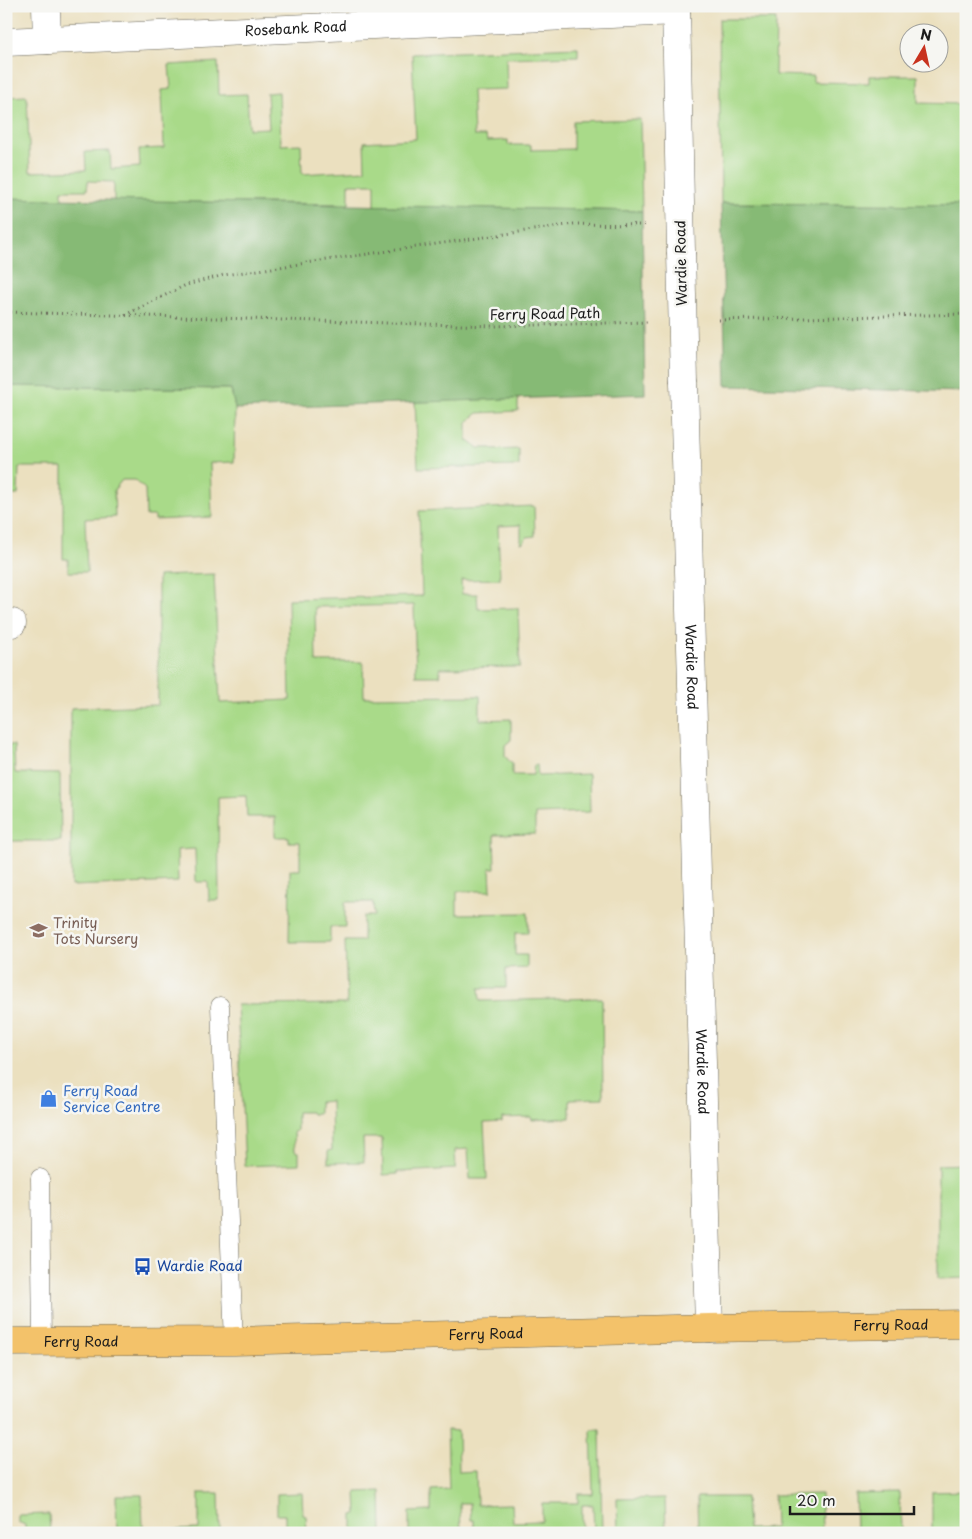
<svg xmlns="http://www.w3.org/2000/svg" width="972" height="1539" viewBox="0 0 972 1539" font-family="'Playpen Sans',sans-serif">
<style>
.green{fill:#a9da89;stroke:#627b52}
.forest{fill:#86ba75;stroke:#516b48}
.lines{fill:none;stroke-linecap:round;stroke-linejoin:round}
.service-casing{stroke:#646155;stroke-width:19}
.minor-casing{stroke:#646155;stroke-width:29}
.primary-casing{stroke:#646155;stroke-width:29}
.path{stroke:#646155;stroke-width:3;stroke-dasharray:1 4;stroke-linecap:butt}
.service{stroke:#fff;stroke-width:18}
.minor{stroke:#fff;stroke-width:28}
.primary{stroke:#f3c26a;stroke-width:28}
.minor-bridge-casing{stroke:#646155;stroke-width:29;stroke-linecap:butt}
.minor-bridge{stroke:#fff;stroke-width:28}
.labels{text-anchor:middle;stroke-width:5;stroke-linejoin:round;paint-order:stroke}
.street-label{font-size:14px;fill:#1c1c1c;stroke:#f6f6f2}
.education-label{font-size:14px;fill:#785e54;stroke:#f6f6f2;text-anchor:start}
.shop-label{font-size:14px;fill:#366cbe;stroke:#f6f6f2;text-anchor:start}
.transit-label{font-size:14px;fill:#164399;stroke:#f6f6f2;text-anchor:start}
</style>
<rect width="100%" height="100%" fill="#f6f6f2"/>
<filter id="ink" filterUnits="userSpaceOnUse"><feTurbulence type="fractalNoise" baseFrequency=".02" numOctaves="2"/><feDisplacementMap in="SourceGraphic" scale="10" xChannelSelector="R" yChannelSelector="G"/><feConvolveMatrix kernelMatrix="1 2 1 2 8 2 1 2 1" color-interpolation-filters="sRGB"/></filter>
<filter id="wash" filterUnits="userSpaceOnUse"><feTurbulence type="fractalNoise" baseFrequency=".0096" numOctaves="4" result="noise"/><feDisplacementMap in="SourceGraphic" scale="20" xChannelSelector="R" yChannelSelector="G"/><feGaussianBlur stdDeviation="1.12" result="paint"/><feColorMatrix in="noise" values="0 0 0 0 0 0 0 0 0 0 0 0 0 0 0 0 0 1.4 0 .05"/><feComposite in="paint" operator="in"/></filter>
<g filter="url(#wash)">
<rect width="100%" height="100%" fill="#ebe0bf"/>
<path class="green" d="M719,19H776L775,75L813,76V82L869,83V76H918V103L962,104V85H966V205L721,203Z
M578,47V56L506,58L507,89L472,90L474,136H486L487,141L508,140V145H531V150L573,149V121L640,119L642,211L375,206V184H349V204L114,201V182L88,181L87,190H62V200L6,198V97L27,96L30,172L86,170L85,152L110,151L111,169L140,167L139,149L164,148L162,90L171,89L169,65L218,62L219,95L247,94L249,129L269,128L267,93L279,92L281,145L301,144L302,174L365,170L364,142L416,139L412,54Z
M6,386L231,389L235,409L234,462L210,463L212,517L155,520V516H146L145,489L135,480H122L114,490L115,517L85,519L87,572H68V559H63V467H19L18,495H11V466H6Z
M518,398V411L478,413L467,422V440L478,448H492L493,450L519,449V466L418,468L415,401Z
M534,506L535,536L527,537L524,542L521,543V525L498,526L500,579L461,580L462,594H477L478,609L518,608L520,667L440,668V676H416L414,605L315,607L316,662H363L364,697L480,696V720L511,719V740L505,745V756L510,762H512V775H533L534,765H537L538,776L589,774L590,812L535,814V834L494,835L495,868H490L491,891H457V914L528,913V933H515V955H527V968L506,969V988H479L480,1001L602,998L603,1098L570,1099V1118L532,1120L531,1117L502,1118V1122L484,1123L487,1179H470L468,1149L455,1150L456,1169L397,1172V1174L383,1175L382,1138H363L364,1162L328,1163V1151L332,1150L331,1101L319,1102V1114H312L311,1112H297V1131L294,1132L295,1151L299,1152V1164L245,1166L237,1005L347,1004L345,941H363V916H374L373,902H345V927H330V942H289L290,870H300V842H289V837H275V817H247L246,796L218,797L219,900H209L208,882H196L195,849L177,850L178,882L71,886V708L158,705V576L214,574L220,703L290,700L288,599L422,596L419,511Z
M9,745H14L15,773L60,774L61,841H6V773L9,772Z
M966,1164V1278L938,1279V1165Z
M591,1429H600L602,1533H594L593,1505H582V1533H474V1520H471L470,1503H460L461,1533H409V1512L431,1511V1490L449,1489L447,1430L458,1431L459,1472L476,1471L477,1505L512,1504L513,1522L542,1521V1503H578V1494H593Z
M381,1491L382,1533H353V1515L357,1514L356,1492Z
M966,1491V1533H698L697,1497H746L748,1529L775,1528L774,1495L821,1494L822,1530L856,1529L855,1494L900,1493L901,1532L932,1531V1492Z
M199,1493H219L220,1533H91L117,1532L116,1495H142L143,1531L199,1529Z
M302,1493L303,1515L306,1516L307,1533H285V1515H277V1494Z
M665,1498L666,1533H618L617,1499Z
M49,1514L50,1533H25V1525L18,1522V1515Z"/>
<path class="forest" d="M6,198L642,211L645,394L235,409L231,389L6,386Z
M721,203L966,205V392L726,386Z"/>
</g>
<g filter="url(#ink)">
<g class="lines">
<defs>
<path id="service" d="M220,1006L234,1341
M40,1178L42,1342"/>
<g id="minor">
<path d="M46,6L47,40"/>
<path d="M676,6L681,252"/>
<path id="s1" d="M6,42L676,11"/>
<path id="s2" d="M684,382L709,1328"/>
<path d="M6,623H12"/>
</g>
<g id="primary">
<path id="s3" d="M6,1342L234,1341L709,1328L966,1324"/>
</g>
</defs>
<use href="#service" class="service-casing"/>
<use href="#minor" class="minor-casing"/>
<use href="#primary" class="primary-casing"/>
<path class="path" d="M6,312L494,326L648,322
M125,315L186,285L224,275L574,224L644,225
M719,320L966,314"/>
<use href="#service" class="service"/>
<use href="#minor" class="minor"/>
<use href="#primary" class="primary"/>
<defs>
<path id="minor-bridge" d="M681,252L684,382"/>
</defs>
<use href="#minor-bridge" class="minor-bridge-casing"/>
<use href="#minor-bridge" class="minor-bridge"/>
</g>
</g>
<defs>
<symbol id="school-bare" viewBox="-9 -9 18 18"><path d="M0-5L7-2L0 1L-7-2ZM-4 1L0 2.5L4 1V4Q0 6-4 4Z" fill="#8d6e63" stroke="#f6f6f2" stroke-width="2.5" paint-order="stroke"/></symbol>
<symbol id="shop-bare" viewBox="-9 -9 18 18"><path d="M-5-2.5h2.3a2.7 3.5 0 0 1 5.4 0H5L5.5 6h-11ZM-1.5-2.5h3a1.5 2.3 0 0 0-3 0Z" fill="#3f7fe0" stroke="#f6f6f2" stroke-width="2.5" paint-order="stroke"/></symbol>
<symbol id="bus-bare" viewBox="-9 -9 18 18"><path d="M-5-6H5V4H4V6H2V4H-2V6H-4V4H-5ZM-3.5-4V0h7V-4ZM-3.5 1.2v1.5H-2V1.2ZM2 1.2v1.5H3.5V1.2Z" fill="#1a4fb4" stroke="#f6f6f2" stroke-width="2.5" paint-order="stroke"/></symbol>
</defs>
<g fill-rule="evenodd">
<use href="#school-bare" x="26" y="918" width="25" height="25"/>
<use href="#shop-bare" x="36" y="1086" width="25" height="25"/>
<use href="#bus-bare" x="130" y="1254" width="25" height="25"/>
</g>
<g class="labels">
<g class="street-label">
<text dy="5" stroke="none"><textPath href="#s1" startOffset="290">Rosebank Road</textPath></text>
<text transform="translate(681 263) rotate(-91)" y="5">Wardie Road</text>
<text transform="translate(545 314) rotate(-1)" y="5">Ferry Road Path</text>
<text dy="5" stroke="none"><textPath href="#s2" startOffset="285">Wardie Road</textPath></text>
<text dy="5" stroke="none"><textPath href="#s2" startOffset="690">Wardie Road</textPath></text>
<text dy="5" stroke="none"><textPath href="#s3" startOffset="885">Ferry Road</textPath></text>
<text dy="5" stroke="none"><textPath href="#s3" startOffset="480">Ferry Road</textPath></text>
<text dy="5" stroke="none"><textPath href="#s3" startOffset="75">Ferry Road</textPath></text>
</g>
<g class="education-label">
<text x="53" y="928">Trinity<tspan x="53" dy="16">Tots Nursery</tspan></text>
</g>
<g class="shop-label">
<text x="63" y="1096">Ferry Road<tspan x="63" dy="16">Service Centre</tspan></text>
</g>
<g class="transit-label">
<text x="157" y="1271">Wardie Road</text>
</g>
</g>
<rect width="972" height="1539" fill="none" stroke="#f6f6f2" stroke-width="25"/>
<g transform="translate(924 48) rotate(9)"><circle r="24" fill="#f6f6f2" stroke="#9f9f9c"/>
<path d="M0-4L9 19L0 12L-9 19Z" fill="#c8321e"/>
<text y="-8" font-size="14" font-weight="bold" text-anchor="middle" fill="#1c1c1c">N</text>
</g>
<path d="M790 1506v8h124v-8" fill="none" stroke="#1c1c1c" stroke-width="2.5"/>
<text x="797" y="1506" font-size="15" fill="#1c1c1c" stroke="#f6f6f2" stroke-width="4" paint-order="stroke">20 m</text>
</svg>
